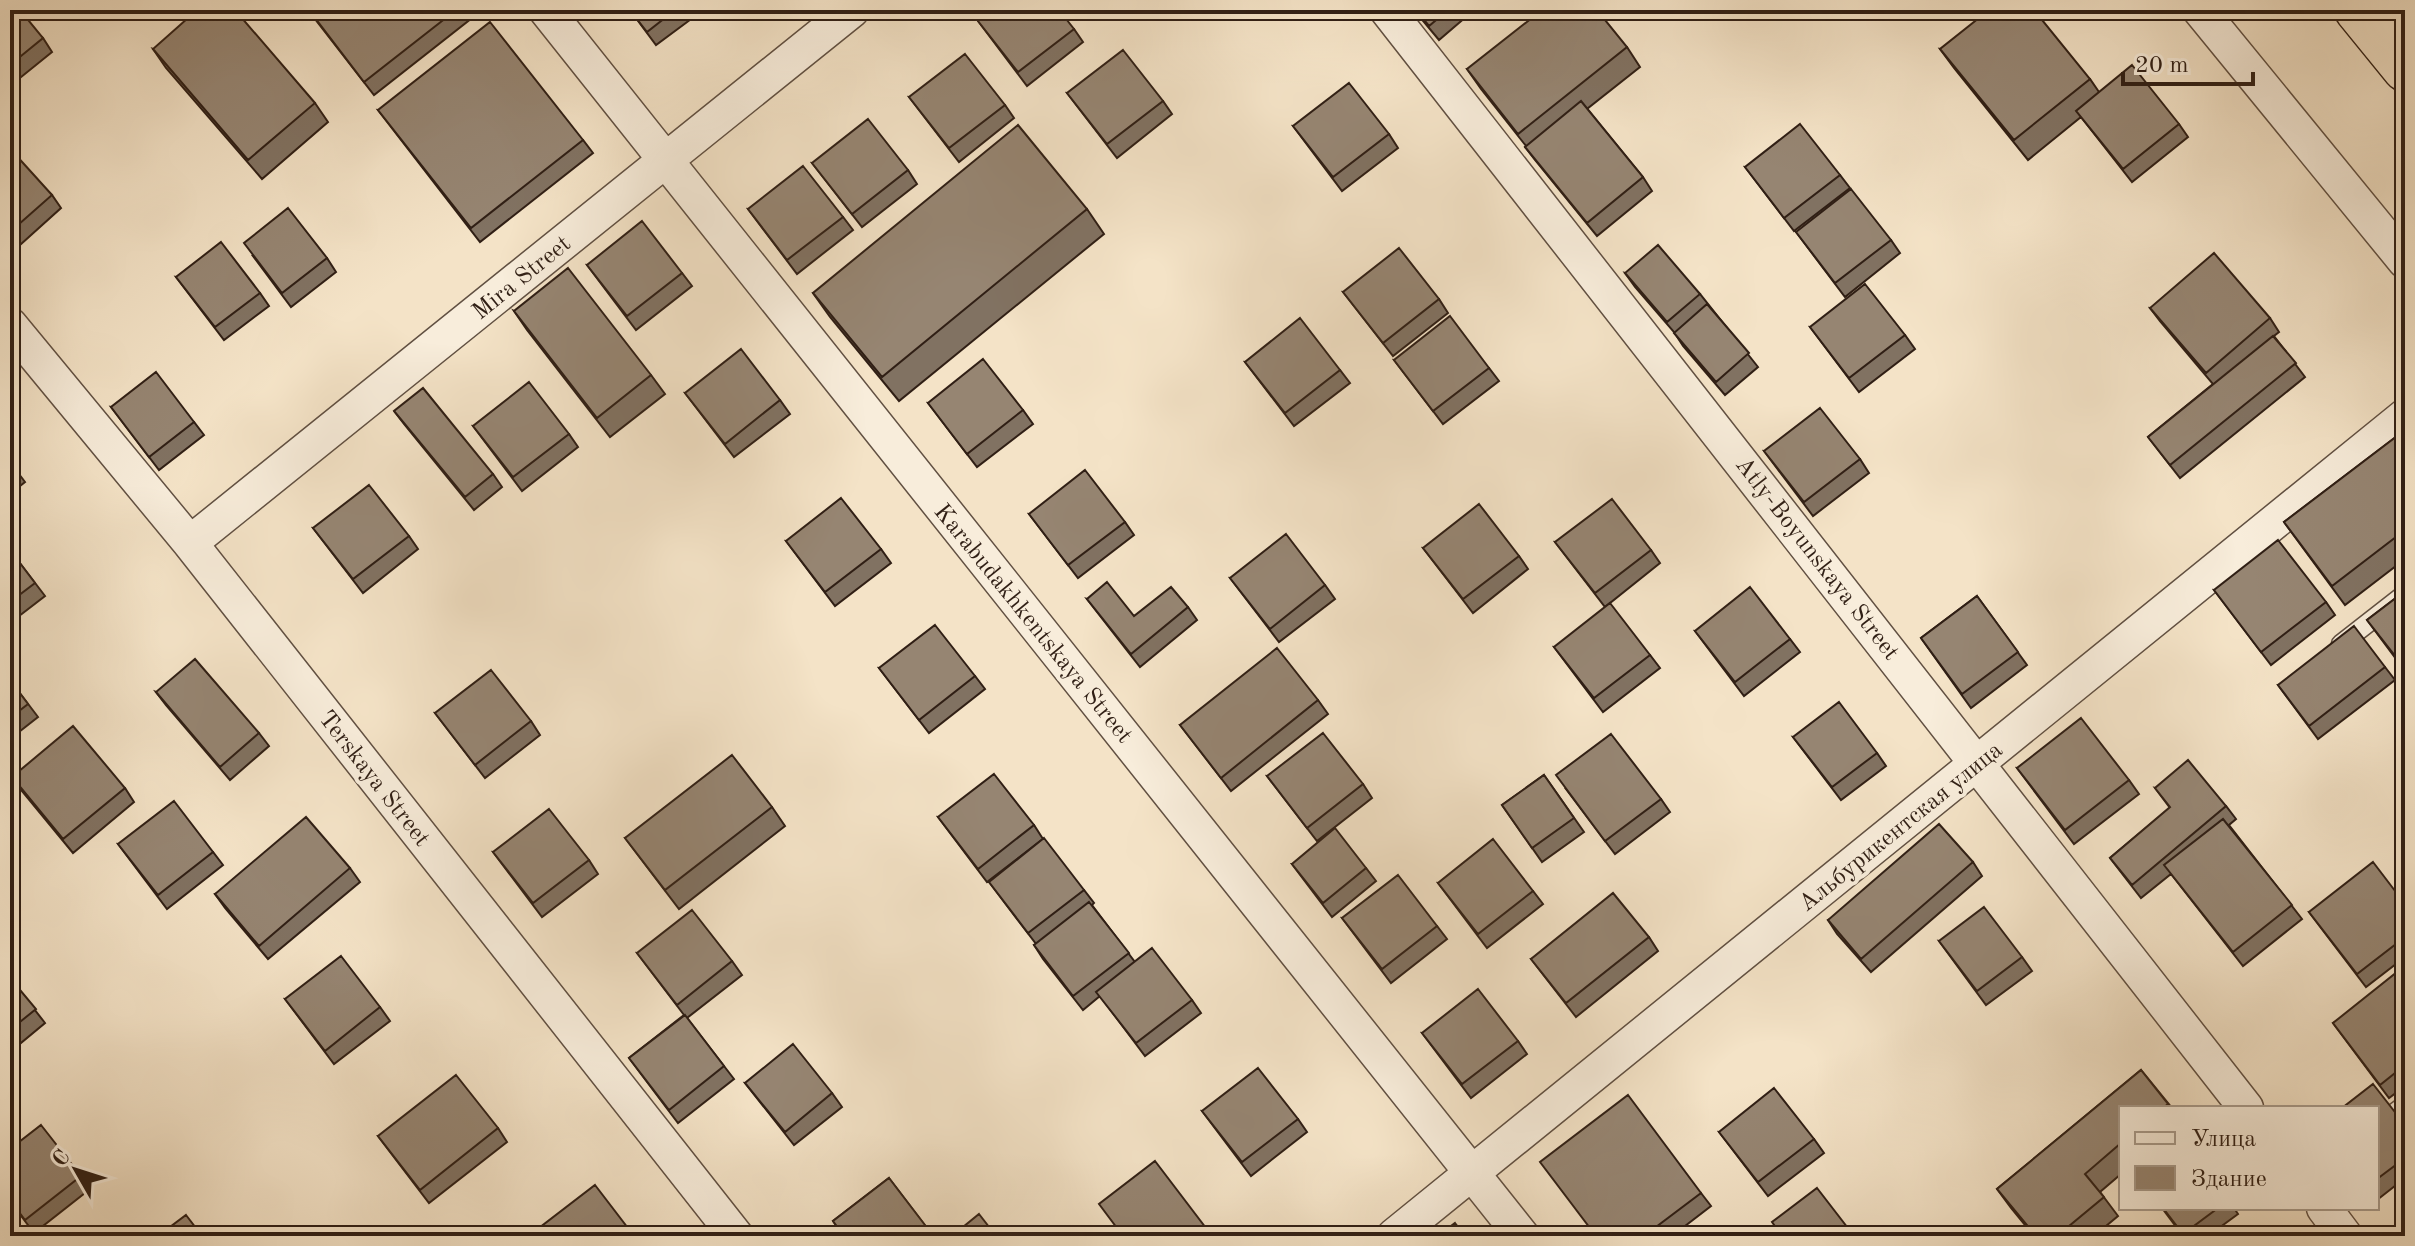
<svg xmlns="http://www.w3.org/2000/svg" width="2415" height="1246" viewBox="0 0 2415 1246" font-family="'Old Standard TT',serif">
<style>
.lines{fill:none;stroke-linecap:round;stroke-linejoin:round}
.service-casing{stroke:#615042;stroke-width:21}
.minor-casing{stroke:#615042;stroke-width:37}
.trunk-casing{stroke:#301f15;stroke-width:47}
.service{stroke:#f8eddb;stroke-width:18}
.minor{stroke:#f8eddb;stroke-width:34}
.trunk{stroke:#f4e3c7;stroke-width:44}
.wall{fill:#817262;stroke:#301f15;stroke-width:2}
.building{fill:#968572;stroke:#301f15;stroke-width:2}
.labels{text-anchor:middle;stroke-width:8;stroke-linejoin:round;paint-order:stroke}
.street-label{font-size:24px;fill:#301f15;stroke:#f8eddb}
</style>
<rect width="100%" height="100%" fill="#f4e3c7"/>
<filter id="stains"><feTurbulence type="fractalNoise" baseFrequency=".0025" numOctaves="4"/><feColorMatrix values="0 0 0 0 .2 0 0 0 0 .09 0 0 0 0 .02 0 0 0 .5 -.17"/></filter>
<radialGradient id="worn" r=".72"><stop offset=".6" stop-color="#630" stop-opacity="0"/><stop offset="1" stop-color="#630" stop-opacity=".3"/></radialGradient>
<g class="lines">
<defs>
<path id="service" d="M2341,644L2405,594"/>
<path id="minor" d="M546,10L1522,1236
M1387,10L2246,1108
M2200,10L2405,261
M10,325L190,543L736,1236
M190,543L852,10
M2377,1136L2405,1115
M2324,1208L2345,1236
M1394,1236L2405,416"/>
<path id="trunk" d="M2357,10L2405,69"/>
</defs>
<use href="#service" class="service-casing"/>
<use href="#minor" class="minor-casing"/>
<use href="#trunk" class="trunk-casing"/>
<use href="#service" class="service"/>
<use href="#minor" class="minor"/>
<use href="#trunk" class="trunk"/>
</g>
<path class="wall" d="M10,10L43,38L52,52L10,86Z
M308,10H466L472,18L374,95Z
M630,10H701L702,11L656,45Z
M1414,10H1474L1439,40Z
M978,21L1074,29L1083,42L1027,86Z
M1627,47L1640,67L1587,109L1643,177L1652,191L1597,236L1535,160L1525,147L1526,146L1481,89L1467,69Z
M153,49L315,103L328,122L262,179L166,68Z
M1940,49L2090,79L2099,92L2179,124L2188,137L2132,182L2081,117L2028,160L1954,68Z
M1067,93L1163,101L1172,114L1117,158Z
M909,97L1005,105L1014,118L959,162Z
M378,110L583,140L593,153L480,242Z
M1293,126L1389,134L1398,148L1342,191Z
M10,157L52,195L61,208L10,254Z
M812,163L908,170L917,184L862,227Z
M1745,167L1840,175L1850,188L1794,231Z
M748,209L843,217L853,230L797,274Z
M1087,209L1104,234L899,401L830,317L813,293Z
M1796,232L1891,240L1900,253L1845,297Z
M253,256L327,258L336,272L291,307Z
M587,265L682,273L692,286L636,330Z
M1625,273L1700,294L1758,367L1725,395L1683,346L1674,332L1635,287Z
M176,277L260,293L269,306L224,340Z
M1343,292L1439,299L1448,313L1393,356Z
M2150,308L2270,318L2279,332L2274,336L2305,377L2180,478L2148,437L2213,384L2160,321Z
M514,311L651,375L665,394L610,437L527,330Z
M1810,327L1905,335L1915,349L1859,392Z
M1394,360L1489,368L1499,381L1443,424Z
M1245,362L1340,370L1350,383L1294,426Z
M685,393L780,400L790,414L734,457Z
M928,403L1023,410L1033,424L977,467Z
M111,407L194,422L204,435L159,470Z
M394,411L493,474L502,487L474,510L404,424Z
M473,426L569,434L578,447L522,491Z
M2405,430V559L2345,605L2284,522Z
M1764,451L1860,459L1869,473L1813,516Z
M10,462L25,482L10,494Z
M1029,514L1125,522L1134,535L1078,578Z
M313,528L409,536L418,549L363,593Z
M786,541L881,549L891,563L835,606Z
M1555,542L1651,550L1660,563L1605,607Z
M1423,548L1519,556L1528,569L1473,613Z
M10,550L45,596L10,623Z
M1230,578L1325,585L1335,599L1279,642Z
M2214,590L2326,602L2335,615L2271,665Z
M2405,591V671L2367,620Z
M1977,596L2027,665L1971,708L1921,638Z
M1087,599L1134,616L1188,607L1197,620L1140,667Z
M1695,631L1790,639L1800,652L1744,696Z
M1554,647L1650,655L1660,668L1603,712Z
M2385,667L2395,680L2318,739L2278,685Z
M879,668L975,676L985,689L929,733Z
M10,680L38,717L10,739Z
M156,692L259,733L269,746L230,780L166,705Z
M1318,700L1328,714L1231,791L1180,725Z
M435,713L531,721L540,735L485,778Z
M1793,737L1877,753L1886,766L1841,800Z
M2017,768L2129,780L2139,794L2074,844Z
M1544,775L1584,832L1542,862L1502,805Z
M1267,776L1363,784L1372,798L1317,841Z
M12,777L125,788L134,802L73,853L21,790Z
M2155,788L2226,806L2236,819L2229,825L2302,919L2243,966L2171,874L2141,898L2110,858L2170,808Z
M1566,789L1661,799L1670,812L1615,854Z
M772,807L785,826L679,909L625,838Z
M938,817L1034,825L1043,839L987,882Z
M118,844L213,852L223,865L167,909Z
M493,852L589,860L598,874L542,917Z
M1973,862L1982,876L1871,972L1837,934L1828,920Z
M1292,864L1366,868L1376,881L1332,917Z
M350,868L360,882L268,959L225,908L215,894Z
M989,882L1084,890L1094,903L1092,905L1135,962L1192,1000L1201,1013L1145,1056L1100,996L1083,1010L1043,959L1034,945L1036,944Z
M1438,883L1533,891L1543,904L1487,948Z
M2405,904V957L2366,987L2309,912Z
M1342,918L1437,926L1447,939L1391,983Z
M1649,937L1658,951L1576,1017L1531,959Z
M1939,941L2022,957L2032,971L1986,1005Z
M637,953L732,961L742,975L687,1018L734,1079L678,1123L629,1058L684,1015Z
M10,978L45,1023L10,1052Z
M2405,983V1086L2389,1098L2333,1023Z
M285,999L380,1007L390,1021L334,1064Z
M1422,1033L1518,1041L1527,1054L1471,1098Z
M2141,1070L2172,1108H2121V1174L2100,1192L2118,1216L2094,1236H2034L2011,1208L1997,1189Z
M745,1083L832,1093L842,1107L794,1145Z
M2377,1108L2405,1125V1178L2377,1200Z
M1202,1111L1298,1119L1307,1132L1251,1176Z
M498,1128L507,1142L429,1203L378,1136Z
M1719,1132L1814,1139L1824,1153L1768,1196Z
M10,1149L81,1176L90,1189L34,1233L10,1201Z
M889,1178L933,1236H843L833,1221Z
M1701,1193L1711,1206L1672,1236H1595Z
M2162,1208H2234L2238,1214L2208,1236H2183Z"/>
<path class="building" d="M10,10H20L43,38L10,65Z
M197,10H235L315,103L248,160L153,49Z
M309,10H456L364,82Z
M630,10H675L647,32Z
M992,10H1059L1074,29L1018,72L978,21Z
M1416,10H1448L1429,26Z
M1542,10H1597L1627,47L1518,134L1467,69Z
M1989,10H2034L2090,79L2014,140L1940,49Z
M490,22L583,140L471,228L378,110Z
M1123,50L1163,101L1107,144L1067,93Z
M965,54L1005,105L949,148L909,97Z
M2132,65L2179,124L2123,169L2076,111Z
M1349,83L1389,134L1333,177L1293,126Z
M1581,101L1643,177L1587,223L1525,147Z
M868,119L908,170L852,214L812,163Z
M1800,124L1840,175L1784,218L1745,167Z
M1018,125L1087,209L882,377L813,293Z
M14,153L52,195L10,232V157Z
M803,166L843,217L787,260L748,209Z
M1851,189L1891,240L1835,283L1796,232Z
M288,208L327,258L282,293L244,243Z
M642,221L682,273L627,316L587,265Z
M221,242L260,293L215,327L176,277Z
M1658,245L1700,294L1667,322L1625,273Z
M1399,248L1439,299L1383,343L1343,292Z
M2214,253L2270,318L2206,373L2150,308Z
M568,268L651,375L597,418L514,311Z
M1865,284L1905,335L1849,378L1810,327Z
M1707,304L1749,353L1716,382L1674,333Z
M1450,316L1489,368L1433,411L1394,360Z
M1300,318L1340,370L1285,413L1245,362Z
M2273,336L2296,363L2170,465L2148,437Z
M741,349L780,400L725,444L685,393Z
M983,359L1023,410L967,454L928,403Z
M156,372L194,422L149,457L111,407Z
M529,382L569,434L513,477L473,426Z
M423,388L493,474L465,497L394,411Z
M1820,408L1860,459L1804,502L1764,451Z
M2405,430V530L2332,586L2284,522Z
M10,462L15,469L10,473Z
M1085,470L1125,522L1068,565L1029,514Z
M369,485L409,536L353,579L313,528Z
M841,498L881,549L825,592L786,541Z
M1612,499L1651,550L1595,593L1555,542Z
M1479,504L1519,556L1463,599L1423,548Z
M1286,534L1325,585L1270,629L1230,578Z
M2278,540L2326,602L2261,652L2214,590Z
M10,550L35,583L10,602Z
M1107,582L1134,616L1171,587L1188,607L1131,654L1087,599Z
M1750,587L1790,639L1735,682L1695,631Z
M2405,591V650L2396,657L2367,620Z
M1977,596L2018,652L1962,694L1921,638Z
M1610,603L1650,655L1594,698L1554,647Z
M935,625L975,676L919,720L879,668Z
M2354,626L2385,667L2309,726L2278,685Z
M1277,648L1318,700L1221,778L1180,725Z
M195,659L259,733L220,767L156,692Z
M491,670L531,721L475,765L435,713Z
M10,680L28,704L10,718Z
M1839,702L1877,753L1832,787L1793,737Z
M2081,718L2129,780L2065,830L2017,768Z
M73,726L125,788L63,839L12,777Z
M1323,733L1363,784L1307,828L1267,776Z
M1611,734L1661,799L1605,841L1556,775Z
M732,755L772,807L665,890L625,838Z
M2188,760L2226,806L2132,885L2110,858L2170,807L2155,788Z
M994,774L1034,825L978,869L938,817Z
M1544,775L1574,818L1532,848L1502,805Z
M174,801L213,852L158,895L118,844Z
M549,809L589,860L533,903L493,852Z
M306,817L350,868L259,946L215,894Z
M2223,819L2292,905L2233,952L2164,865Z
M1939,824L1973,862L1861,959L1828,920Z
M1335,828L1366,868L1323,903L1292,864Z
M1044,838L1084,890L1028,933L989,882Z
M1493,839L1533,891L1478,934L1438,883Z
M2373,862L2405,904V937L2357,974L2309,912Z
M1398,875L1437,926L1382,969L1342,918Z
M1613,893L1649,937L1566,1003L1531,959Z
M1089,902L1129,953L1073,996L1034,945Z
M1984,907L2022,957L1977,991L1939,941Z
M692,910L732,961L677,1005L637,953Z
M1152,948L1192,1000L1136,1043L1096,992Z
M341,956L380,1007L325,1051L285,999Z
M2397,972L2405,983V1065L2380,1085L2333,1023Z
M10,978L36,1009L10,1030Z
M1478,989L1518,1041L1462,1084L1422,1033Z
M685,1015L724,1066L669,1110L629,1058Z
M793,1044L832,1093L785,1132L745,1083Z
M1258,1068L1298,1119L1242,1162L1202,1111Z
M2141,1070L2168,1104L2163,1108H2121V1143L2085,1174L2104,1197L2057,1236H2036L1997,1189Z
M456,1075L498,1128L420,1190L378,1136Z
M2373,1084L2405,1125V1158L2377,1179V1108H2342Z
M1774,1088L1814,1139L1758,1182L1719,1132Z
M1628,1095L1701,1193L1644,1236H1596L1540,1162Z
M41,1125L81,1176L25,1220L10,1200V1149Z
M1155,1161L1212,1236H1123L1099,1204Z
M889,1178L928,1229L919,1236H844L833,1221Z
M595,1185L634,1236H545L539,1228Z
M1817,1188L1854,1236H1782L1772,1222Z
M2163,1208H2218L2183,1234Z
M979,1214L996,1236H952Z
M186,1215L202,1236H158Z
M1455,1223L1465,1236H1438Z"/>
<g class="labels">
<g class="street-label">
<text transform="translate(521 277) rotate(-39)" y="8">Mira Street</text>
<text transform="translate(1818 558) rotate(52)" y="8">Atly-Boyunskaya Street</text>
<text transform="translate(1034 623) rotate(51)" y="8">Karabudakhkentskaya Street</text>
<text transform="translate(375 778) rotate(52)" y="8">Terskaya Street</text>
<text transform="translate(1900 826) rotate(-39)" y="8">Альбурикентская улица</text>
</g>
</g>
<rect width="2415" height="1246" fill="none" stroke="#f4e3c7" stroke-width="40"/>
<rect x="12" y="12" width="2391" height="1222" fill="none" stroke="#301f15" stroke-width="4"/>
<rect x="20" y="20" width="2375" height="1206" fill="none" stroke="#301f15" stroke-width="2"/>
<rect x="2119" y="1106" width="260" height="104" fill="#f8eddb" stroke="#a89b8c" stroke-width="2"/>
<rect x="2135" y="1132" width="40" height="12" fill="#f8eddb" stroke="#a89b8c" stroke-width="2"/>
<text x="2191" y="1146" font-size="24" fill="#301f15">Улица</text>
<rect x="2135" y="1166" width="40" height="24" fill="#968572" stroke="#a89b8c" stroke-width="2"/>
<text x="2191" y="1186" font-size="24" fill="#301f15">Здание</text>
<g transform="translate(76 1170) rotate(309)" stroke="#f8eddb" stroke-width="6" paint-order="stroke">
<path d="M0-6L14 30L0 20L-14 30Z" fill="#301f15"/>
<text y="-12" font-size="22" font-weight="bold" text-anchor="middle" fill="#301f15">С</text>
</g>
<path d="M2123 72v12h130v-12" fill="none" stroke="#301f15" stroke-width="4"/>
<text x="2135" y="72" font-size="24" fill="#301f15" stroke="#f8eddb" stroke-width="6" paint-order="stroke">20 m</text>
<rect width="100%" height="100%" filter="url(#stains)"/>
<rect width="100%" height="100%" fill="url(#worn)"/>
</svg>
